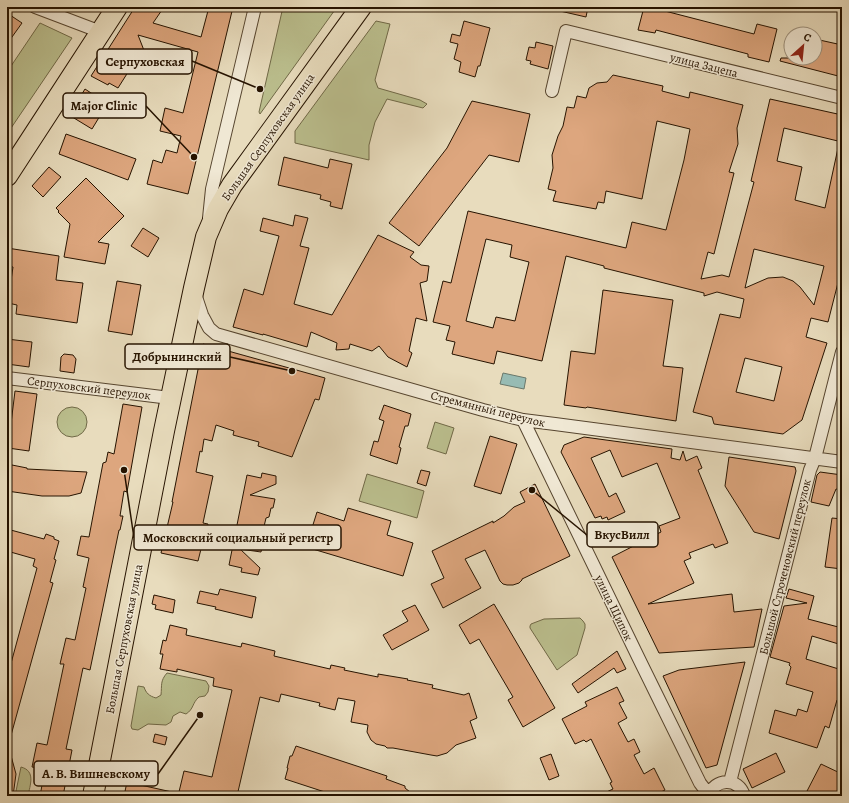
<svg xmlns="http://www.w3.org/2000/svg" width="849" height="803" viewBox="0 0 849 803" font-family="Alegreya,serif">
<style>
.green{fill:#bbbf8e;stroke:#706947}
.water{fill:#97bbb3;stroke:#6a786b}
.building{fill:#dda67e;stroke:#261300;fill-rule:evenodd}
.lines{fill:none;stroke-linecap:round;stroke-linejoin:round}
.street-casing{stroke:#56452f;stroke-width:14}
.primary-casing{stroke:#261300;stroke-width:22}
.street{stroke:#f0e8d4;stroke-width:12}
.primary{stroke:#e8dcbd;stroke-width:20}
.labels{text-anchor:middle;stroke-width:3;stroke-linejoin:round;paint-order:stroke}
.street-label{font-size:12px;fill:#261300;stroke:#f0e8d4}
.leader{fill:none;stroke:#261300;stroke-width:1.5}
.callout-dot{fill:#261300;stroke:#f0e8d4;stroke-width:1.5}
.callout{fill:#f0e8d4;stroke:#261300;stroke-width:1.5}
.callout-label{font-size:13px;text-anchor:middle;font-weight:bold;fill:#261300}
</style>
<rect width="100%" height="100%" fill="#e8dcbd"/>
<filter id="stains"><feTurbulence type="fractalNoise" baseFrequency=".005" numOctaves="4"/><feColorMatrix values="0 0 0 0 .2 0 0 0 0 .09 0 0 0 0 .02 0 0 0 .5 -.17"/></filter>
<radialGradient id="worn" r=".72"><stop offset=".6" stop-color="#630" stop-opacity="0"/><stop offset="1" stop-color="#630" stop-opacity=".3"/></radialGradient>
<path class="green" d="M283,7H337L260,114L259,112Z
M376,21L390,24L375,80L378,88L420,100L427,104L423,108L387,99L375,122L369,145V160L295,143V131Z
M40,23L72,38L7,134V72Z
M57 422a15 15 0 1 1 30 0a15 15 0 1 1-30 0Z
M435,422L454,428L446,454L427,448Z
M367,474L424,491L417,518L359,501Z
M580,618L583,621L585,624V628L577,655L557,670L530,628V626L531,624L544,619Z
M167,673L206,681L209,686L208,692L205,696L199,697C192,703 194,709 186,714L180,712L173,716L171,722L166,725L148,724L138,730L132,729L131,726L138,686L144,687C146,693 149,696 156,698L161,695C162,685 160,681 167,673Z
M21,767C36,771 30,785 28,796H15Z"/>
<path class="water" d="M503,373L526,378L524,389L500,384Z"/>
<path class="building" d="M135,7H164L153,23L201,37L209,7H233L188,194L147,184L153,160L162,163L166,150L177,153L181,136L160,131L165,108L183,113L198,52L138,35L145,53L143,61L136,72L130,69L118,88L109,83L108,85L91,76Z
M561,7H588L586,17L560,11Z
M644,7H662L661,10L754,34L757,24L777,29L769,62L748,57V54L656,30L655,33L638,30Z
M7,13L22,23L7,44Z
M464,21L490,28L480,66H478L475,77L459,72L461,62L454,59L458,44L450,42L452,34L460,36Z
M815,39L842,45V77L780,61L781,58H815Z
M536,42L553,46L548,69L530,64L531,61L526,60L529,47L535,48Z
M613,75L663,86L662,91L689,98L690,92L743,105L737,128L738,144L729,172L734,173L714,254L708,252L701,279L722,275L729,277L754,182L751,181L770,99L842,115V142L784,128L777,161L802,167L795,200L825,208L838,148L842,149V267L828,322L811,318L806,337L827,343L802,420L783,434L714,424L712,417L693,412L720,314L740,318L744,299L717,292L704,296V293L604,268V266L566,256L542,361L497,351L494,364L452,354L455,342L446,340L450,326L433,322L443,281L451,283L468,211L571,235L626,248L632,222L666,230L684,160L690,129L657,121L642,199L606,191L604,203L598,202L596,209L553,201L556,191L548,189L553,168L552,155L558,136L563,126L567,107L574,108L577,96L586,98L589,88L597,83L607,82ZM486,239L512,245L510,257L529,262L515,321L496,317L493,328L466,321ZM754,249L824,266L814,305L800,287L793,281L783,277L768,278L745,288ZM745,358L782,367L774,401L736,392Z
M85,89L106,103V106L92,129L69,115Z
M472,101L530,114L519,162L489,155L419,246L389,223L447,148Z
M66,134L136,159L128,180L59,154Z
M284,157L328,168L330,159L352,164L342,209L330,206L331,202L320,199L321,195L278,185Z
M49,167L61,177L43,197L32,186Z
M86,178L124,216L98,242L109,244L105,264L64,257L70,224L58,212L59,211L56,208Z
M295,215L308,218L300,246L309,248L294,304L332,315L378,235L414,252L410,257L421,265L429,266L427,281L420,283L427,321L416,318L409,351L412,353L407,367L388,357L379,346L372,351L350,344L349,349L336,350L337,343L311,332L307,347L263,334V335L233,327L244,289L263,295L279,236L260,231L263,218L293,226Z
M143,228L159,238L148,257L131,246Z
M7,248L59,256L56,280L83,283L77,323L16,314L17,305L8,303L9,298H7V287H10L13,267L7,266Z
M117,281L141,285L132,335L108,331Z
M603,290L673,300L663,366L683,368L676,421L587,407L586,408L564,405L571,351L595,354Z
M7,339L32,342L29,367L7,364Z
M203,344L325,378L319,400L315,399L292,457L258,446L259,442L233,435L234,431L216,425L212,441L204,439L202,452L200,451L196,472L213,476L203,523L208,524L204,545H202L198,561L161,553L173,502H172Z
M64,354L73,355L76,359L74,373L60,371L61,357Z
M15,391L37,394L29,451L8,448Z
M123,404L142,407L127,492L124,491L120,516H123L120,530H119L90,670L83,668L66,749L72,750L63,796H40L45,769L32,767L37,743L47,745L64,664H60L66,638L75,640L86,588L83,587L89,558L77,555L81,536L89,537L103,463L106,462L108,452L114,454Z
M384,405L411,414L408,426H405L399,447L401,448L397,464L370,455L374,441L378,442L384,421L379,419Z
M490,436L517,444L501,494L474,486Z
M584,437L672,449L671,458L680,460L683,451L686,461L697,456L702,468L698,470L728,543L715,548L713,544L689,553L691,558L684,561L694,583L648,604L732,594L734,612L762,609L754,647L659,653L612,557L661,532L659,526L680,518L657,463L622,477L610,450L591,458L609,497L616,493L625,512L608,520L607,517L602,519L601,516L595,518L561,452L564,445Z
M729,457L795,467L796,471L779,539L754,532L725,486Z
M7,464L27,468V469L87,472L81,493L69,496H42L7,491Z
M421,470L430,472L426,486L417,483Z
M820,472L842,475V490L836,489L829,506L811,502L817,475Z
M262,473L276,476V484L250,495L275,499L273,508H271L269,517L266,518L262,535L264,537L261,552L240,549L260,568L258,575L241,572L242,568L229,565L247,475L261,478Z
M535,484L570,556L522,579V580L519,583L513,585H507L503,584L500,581L485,550L465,559L481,588L443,608L431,584L444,578L432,551L493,521V523L504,516L514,507L525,502L520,492Z
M348,508L391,521L387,535L413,543L403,576L306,547L317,512L344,521Z
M832,518L842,519V569L825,567Z
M7,529L44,539L46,534L54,537V539L59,541L54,559L56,560L50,582L53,583L10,739L7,738V678L37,568L33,566L35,559L7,551Z
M220,589L256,597L252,618L215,609L216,607L197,603L200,591L218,595Z
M789,589L814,596L808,619L842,628V645L812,636L806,659L842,670V702L837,700L829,728L825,726L817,748L769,733L775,710L796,716L798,709L807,712L813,692L786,684L791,667L789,665L790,663L770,657L784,606L807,603L786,598Z
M154,595L175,600L173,613L155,609L156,605L152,604Z
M494,604L555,708L523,727L508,700L513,697L479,639L470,644L459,625Z
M415,605L429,630L392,650L383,635L408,621L402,611Z
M170,625L187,629L186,635L241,647L242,643L275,651L274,656L330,669L331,665L345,668L344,670L378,677V674L408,679L407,680L433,685L432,688L464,695L469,693L477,718L470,721L476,738L456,745L447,753L437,756L431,755L393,748H387L385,746L376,744L371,740L367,732L368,725L351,722L355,701L338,698L335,710L319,706L320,703L281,694L279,702L260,697L237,796H178L184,771L212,777L232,690L213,686L214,678L177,669V672L160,669L163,654H160L163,640L166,641Z
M617,651L626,669L617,673L614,668L578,693L572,684Z
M745,662L717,765L706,768L663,676L679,670Z
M617,687L624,701L619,703L627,718L618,723L628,742L634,739L640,752L634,755L644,774L654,768L665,790L653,796H598L613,789L610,783L612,782L591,739L586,742L584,740L575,744L562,719L587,706L585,702Z
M155,734L167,737L165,745L153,742Z
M296,746L387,776L386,779L405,786V788L415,796H337L285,779L288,768H287L290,756H292Z
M10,752L16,774L13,796H7V753Z
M776,753L785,772L752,788L743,769Z
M551,754L559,776L549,780L540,758Z
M821,764L842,774V796H812L806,793Z
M127,782L172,792L171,796H124Z"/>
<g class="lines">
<defs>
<path id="street" d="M35,7L101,32
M552,91L566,31L842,98
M209,218L212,189L255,7
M195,294L202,315L209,328L216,334L483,410L523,420L555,424L842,462
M7,378L170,398
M523,420L641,663L700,783L709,795
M730,782L810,470L815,458L842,352
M709,796C714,778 739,777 744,796"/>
<path id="primary" d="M7,176L117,7
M93,796L164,431L194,288L206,237L218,209L232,185L361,7"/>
</defs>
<use href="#street" class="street-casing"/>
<use href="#primary" class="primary-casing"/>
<use href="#street" class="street"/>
<use href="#primary" class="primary"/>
</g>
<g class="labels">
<g class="street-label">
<text transform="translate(704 65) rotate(14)" y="4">улица Зацепа</text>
<text transform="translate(268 137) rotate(-55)" y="4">Большая Серпуховская улица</text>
<text transform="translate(89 388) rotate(7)" y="4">Серпуховский переулок</text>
<text transform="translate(488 409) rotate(14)" y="4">Стремянный переулок</text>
<text transform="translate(785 567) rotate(-76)" y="4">Большой Строченовский переулок</text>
<text transform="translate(614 608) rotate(64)" y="4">улица Щипок</text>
<text transform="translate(124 639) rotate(-79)" y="4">Большая Серпуховская улица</text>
</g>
</g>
<path class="leader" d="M260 89L192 61M194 157L146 106M292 371L230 357M532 490L587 535M124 470L134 538M200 715L158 774"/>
<g class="callout-dot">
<circle cx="260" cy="89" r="4"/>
<circle cx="194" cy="157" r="4"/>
<circle cx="292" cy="371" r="4"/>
<circle cx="532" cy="490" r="4"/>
<circle cx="124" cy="470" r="4"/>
<circle cx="200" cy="715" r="4"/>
</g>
<g class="callout">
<rect x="97" y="49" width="95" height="25" rx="4"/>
<rect x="63" y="93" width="83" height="25" rx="4"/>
<rect x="125" y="344" width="105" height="25" rx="4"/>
<rect x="587" y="522" width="71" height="25" rx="4"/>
<rect x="134" y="525" width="207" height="25" rx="4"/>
<rect x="34" y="761" width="124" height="25" rx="4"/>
</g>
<g class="callout-label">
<text x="145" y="66">Серпуховская</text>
<text x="104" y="110">Major Clinic</text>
<text x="177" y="361">Добрынинский</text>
<text x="622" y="539">ВкусВилл</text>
<text x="238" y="542">Московский социальный регистр</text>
<text x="96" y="778">А. В. Вишневскому</text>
</g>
<rect width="849" height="803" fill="none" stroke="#e8dcbd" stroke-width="24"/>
<rect x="8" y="8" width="833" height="787" fill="none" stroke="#261300" stroke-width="2"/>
<rect x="12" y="12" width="825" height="779" fill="none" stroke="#261300"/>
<g transform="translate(803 46) rotate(27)"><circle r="19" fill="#f0e8d4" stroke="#9f937f"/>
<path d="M0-3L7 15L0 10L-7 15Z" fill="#8f2418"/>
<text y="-6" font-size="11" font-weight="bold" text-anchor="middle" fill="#261300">С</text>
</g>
<rect width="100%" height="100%" filter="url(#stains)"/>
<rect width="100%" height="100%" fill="url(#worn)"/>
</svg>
